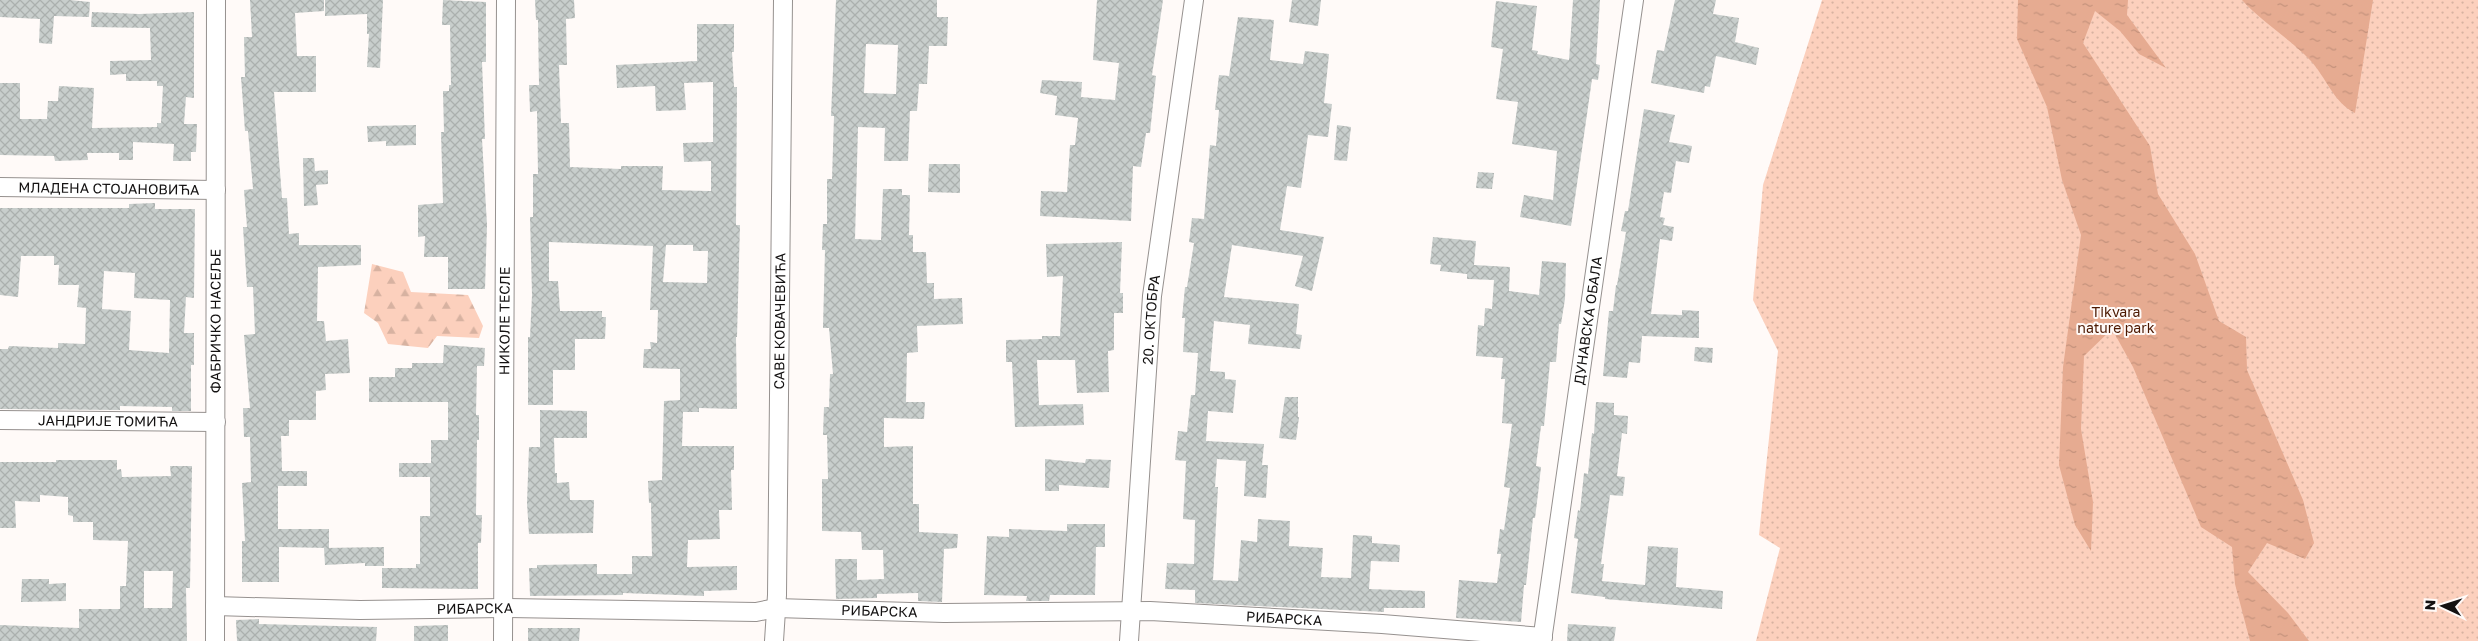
<svg xmlns="http://www.w3.org/2000/svg" width="2478" height="641" viewBox="0 0 2478 641" font-family="'Golos Text',sans-serif">
<style>
.forest{fill:url(#forest-firs)}
.park{fill:url(#park-dots)}
.water{fill:url(#water-ripples)}
.building{fill:url(#building-cross-hatch);fill-rule:evenodd}
.lines{fill:none;stroke-linecap:round;stroke-linejoin:round}
.minor-casing{stroke:#96918f;stroke-width:20}
.minor{stroke:#fff;stroke-width:18}
.labels{text-anchor:middle;stroke-width:4;stroke-linejoin:round;paint-order:stroke}
.street-label{font-size:14px;fill:#141212;stroke:#fffaf8}
.park-label{font-size:14px;fill:#4c1800;stroke:#fffaf8}
</style>
<defs>
<pattern id="forest-firs" width="22" height="20" patternUnits="userSpaceOnUse" patternTransform="scale(1.25)"><rect width="22" height="20" fill="#fcd0bd"/><path d="M5 1l3.5 6h-7zM16 11l3.5 6h-7z" fill="#d7b2a1"/></pattern>
<pattern id="park-dots" width="8" height="8" patternUnits="userSpaceOnUse" patternTransform="scale(1.25)"><rect width="8" height="8" fill="#fcd0bd"/><path d="M2 2h.1M6 6h.1" fill="none" stroke="#d7b2a1" stroke-width="1.8" stroke-linecap="round"/></pattern>
<pattern id="water-ripples" width="26" height="14" patternUnits="userSpaceOnUse" patternTransform="scale(1.25)"><rect width="26" height="14" fill="#e6ab91"/><path d="M2 4q2-2 4 0t4 0M15 11q2-2 4 0t4 0" fill="none" stroke="#c4927c"/></pattern>
<pattern id="building-cross-hatch" width="8" height="8" patternUnits="userSpaceOnUse" patternTransform="scale(1.25)"><rect width="8" height="8" fill="#c8cecc"/><path d="M0 0l8 8M0 8l8-8" fill="none" stroke="#abb0ae"/></pattern>
</defs>
<rect width="100%" height="100%" fill="#fffaf8"/>
<path class="forest" d="M372,264L403,272L411,292L468,295L483,326L479,338L437,336L428,348L388,344L378,323L364,313Z"/>
<path class="park" d="M1822,0H2478V641H1756L1780,548L1759,535L1778,351L1753,300L1763,185Z"/>
<path class="water" d="M2018,0H2128L2127,15L2166,68L2139,54L2120,31L2095,11L2083,43L2150,146L2158,194L2195,254L2219,321L2246,337L2247,370L2303,500L2314,543L2305,559L2267,543L2248,572L2288,613L2309,641H2250L2235,584L2232,547L2201,527L2133,367L2112,329L2084,356L2081,429L2093,502L2091,551L2075,525L2059,465L2063,367L2081,235L2062,180L2047,107L2017,39Z
M2242,0H2373L2355,113C2333,102 2326,77 2310,60C2289,38 2263,23 2242,0Z"/>
<path class="building" d="M0,0H70L90,2L89,17L54,16L52,44L39,43L40,19L0,17Z
M250,0H324V11L295,13L297,56H316V92H274L282,198H287L289,234L299,233V245H361V265L318,267L317,321H324L326,341L348,339L350,373L325,374L326,390L316,391V420H289V436H281L282,471H307V486H278V529H329V548L279,547V582H242V541H245L242,483L251,482L250,437H244L243,408H250L244,335L255,334L253,287H247L243,227H247L244,190L253,189L248,131H245L241,77H245L244,37H252Z
M325,0H383L380,68L367,67L369,34H367V14L325,16Z
M443,0L486,2V62H482L485,139H482L487,225L485,289H448V257H424L425,236L418,237V205L443,203L441,132H444L443,91H449V85H451L450,25H442Z
M535,0H574L575,18L566,19L567,65H559L561,123H569L570,167L621,169V166H663L662,190L711,191V161L684,162L683,143L713,142V82L684,83L686,110L656,111L655,86L617,88L616,65L697,61V24H734V52H732L734,87H737L736,225H740L737,337H736L737,409L699,408V412H683L682,446H734V470H731L732,510H719L720,539L688,540L687,567L737,566V590L704,591V596L623,593V595L530,596L529,568H537V565L597,564V574H632V556H652L651,503H649L648,481L662,480L664,401L680,400V369L643,368L644,349H651L650,342L657,343L658,310H650L653,246L549,242V281H558L560,311H602V317H606L605,339H575V370H553V405H528V337H530L532,295L530,217H533V174H538L537,111L530,112L529,85H539L538,20H536ZM666,245H693V251H708L707,283L663,282Z
M836,0H937V17H948L947,46H929L927,84H919L917,111H910L908,161H884L885,128L858,127L855,239L881,240L883,189H902V195H910L909,235H913V252H926L927,283H934V299L962,298L963,324L917,326L918,352L907,353L906,402H925L924,419L884,418V447L913,446V504H919V532L958,534L957,548L944,549L942,602L918,601V593L877,594V598L836,599L835,559H857V580L884,579L883,550H862L861,532L822,531V479H828L827,435H823L824,407H829L830,374H833L829,328H823L825,250H822L823,224H827V179H832L834,116H831ZM866,44L898,45L896,94L864,93Z
M1097,0H1163L1152,75L1156,76L1150,133H1146L1141,167L1133,166L1131,221L1040,216L1041,191L1067,192L1070,145H1075L1078,118L1055,115L1057,96L1040,93L1042,80L1082,82L1081,97L1115,100L1119,63L1093,60Z
M1292,0H1321L1318,26L1289,22Z
M1573,0H1600L1596,64L1600,65L1598,80L1592,79L1571,226L1520,217L1524,195L1553,200L1557,151L1512,144L1518,102L1496,99L1503,49L1491,47L1496,1L1537,6L1532,50L1538,51L1537,54L1569,60Z
M1675,0H1716L1713,14L1739,18L1735,42L1759,48L1756,65L1716,56L1710,87L1705,86L1704,93L1651,83L1657,50L1664,51Z
M92,12L139,14L194,12V98L186,97L184,124H197L196,152H191V161H173L174,144L133,142V160H119V153H87L88,160L55,161L54,156L0,155V83H20V119H47L48,101H58L59,86L94,88L92,128L157,127V123H161L163,86H157V81H126V74L110,75V61L151,60L150,28L91,27Z
M1238,17L1274,20L1270,60L1303,64L1305,51L1329,54L1324,103L1332,104L1328,137L1308,135L1301,188L1287,186L1280,230L1324,237L1312,291L1295,286L1303,256L1232,245L1224,297L1299,304L1296,334L1302,335L1300,349L1248,344L1250,325L1214,321L1210,371L1225,372V379L1236,380L1233,413L1208,411L1206,441L1264,444L1262,465H1268L1266,498L1244,496L1246,461L1217,459L1215,487H1218L1213,580L1238,581L1241,540L1257,542L1258,519L1290,521L1289,546L1323,548L1321,577L1351,578L1353,535L1372,536V543L1400,545L1399,562L1371,561L1369,589L1425,591V608H1384V612L1195,603V590L1165,589L1167,563L1194,564L1195,520L1183,519L1186,461L1175,460L1178,431L1187,432L1191,395H1195L1198,353L1183,352L1185,318H1182L1185,287H1187L1194,243L1189,242L1192,218L1204,219L1210,145L1216,146L1219,110H1215L1219,75L1229,76Z
M1644,109L1675,115L1669,142L1692,146L1689,163L1676,161L1671,193L1664,192L1660,217L1665,218L1663,225L1674,227L1672,241L1660,239L1651,314L1682,315V310L1699,311V338L1642,336L1640,363L1629,362L1627,378L1603,376L1609,311H1613L1616,285H1617L1626,232L1621,231L1625,211H1628Z
M416,125V145L386,146V141L368,142L367,126Z
M1337,125L1351,127L1347,161L1334,160Z
M303,158H314L315,171L328,170V184L316,185L318,205L304,206Z
M929,164H960V193L928,192Z
M1478,172L1494,173L1492,189L1476,188Z
M155,203V209H195L194,298L186,297L184,333H194V365H191V411H172V407L120,406V410L0,409V349H8L9,346L58,348V343L85,344L86,308L77,307L79,285H58L59,265H54V256H21L18,297L0,295V208H129V204ZM104,271L135,273L134,298L170,300L169,353L129,350L131,311L102,309Z
M1433,237L1476,241L1474,265L1510,267L1509,291L1539,295L1542,261L1566,263L1565,299L1561,324H1559L1556,362H1550L1544,426H1541L1536,466L1541,467L1538,494L1535,518H1533L1526,585H1524L1521,622L1456,618L1459,580L1497,583L1501,554H1497L1500,529L1504,530L1510,488L1504,487L1512,424L1502,423L1505,379H1501L1503,358L1476,356L1478,325L1484,326L1485,308L1492,309L1494,280L1467,279V274L1440,271L1441,265L1430,264Z
M1122,242L1120,293H1123V313H1114V350L1108,351L1109,392L1077,393L1075,360H1037L1039,405L1083,404L1084,425L1015,427L1012,362H1006V340L1042,339V336H1060L1063,276L1047,277L1046,244Z
M444,345L485,348L484,366H477L476,415H479V440H477L476,515H482L481,543H478V589L382,588V568H416V564H420V516H430V477H399V463H431V440H448V402H369V377H395V368H412V363H443Z
M1695,347L1713,348L1712,363L1694,361Z
M1285,397H1298V417H1299L1296,440L1279,438Z
M1596,402L1614,403V415L1628,416L1627,434L1622,433L1617,476L1625,477L1623,496L1610,495L1601,564H1604L1602,581L1645,585L1648,546L1678,548L1676,587L1723,591L1722,609L1605,599V597L1571,593L1578,539L1574,538L1578,510L1580,511L1584,473L1588,474L1592,433L1594,434Z
M540,410L587,411V438H554L555,473H557V483L569,482L570,500H594L593,533L529,534L527,503L529,447H540Z
M1045,459L1085,463L1086,459L1111,460L1109,488L1059,485V491H1045Z
M56,460H117V470L121,469L122,477L171,476L170,466H192L190,588H186L187,641H0V625L79,628V609H120V586H126L128,541L93,540V522H73V516L68,515V497L40,495V502L15,501L16,528H0V462H56ZM144,571H173L172,608H144Z
M1067,524H1105V547H1096L1095,595H1050L1049,601H1026L1027,596L984,595L987,536L1009,537V529L1067,531Z
M384,547V566H365V563L325,565L324,548Z
M22,579H49V584L66,583V601L21,602Z
M259,619V624L377,627L376,641H237L236,620Z
M1568,624L1616,627L1614,641H1567Z
M448,625V641H414V626Z
M528,628H580L579,641H528Z"/>
<g class="lines">
<defs>
<g id="minor">
<path id="s1" d="M0,187L216,190"/>
<path id="s2" d="M0,420L216,422"/>
<path id="s3" d="M215,606L360,610L504,608L756,612L776,608L944,613L1150,611L1382,624L1543,637"/>
<path id="s4" d="M215,641L216,0"/>
<path id="s5" d="M503,641L506,0"/>
<path id="s6" d="M774,641L777,595L783,0"/>
<path id="s7" d="M1129,641L1152,296L1194,0"/>
<path id="s8" d="M1542,641L1634,0"/>
</g>
</defs>
<use href="#minor" class="minor-casing"/>
<use href="#minor" class="minor"/>
</g>
<g class="labels">
<g class="street-label">
<text dy="5" stroke="none"><textPath href="#s1" startOffset="109">МЛАДЕНА СТОЈАНОВИЋА</textPath></text>
<text dy="5" stroke="none"><textPath href="#s4" startOffset="320">ФАБРИЧКО НАСЕЉЕ</textPath></text>
<text dy="5" stroke="none"><textPath href="#s7" startOffset="322">20. ОКТОБРА</textPath></text>
<text dy="5" stroke="none"><textPath href="#s8" startOffset="324">ДУНАВСКА ОБАЛА</textPath></text>
<text dy="5" stroke="none"><textPath href="#s5" startOffset="320">НИКОЛЕ ТЕСЛЕ</textPath></text>
<text dy="5" stroke="none"><textPath href="#s6" startOffset="320">САВЕ КОВАЧЕВИЋА</textPath></text>
<text dy="5" stroke="none"><textPath href="#s2" startOffset="108">ЈАНДРИЈЕ ТОМИЋА</textPath></text>
<text dy="5" stroke="none"><textPath href="#s3" startOffset="260">РИБАРСКА</textPath></text>
<text dy="5" stroke="none"><textPath href="#s3" startOffset="665">РИБАРСКА</textPath></text>
<text dy="5" stroke="none"><textPath href="#s3" startOffset="1070">РИБАРСКА</textPath></text>
</g>
<g class="park-label">
<text x="2116" y="317">Tikvara<tspan x="2116" dy="16">nature park</tspan></text>
</g>
</g>
<g transform="translate(2443 606) rotate(274)" stroke="#fffaf8" stroke-width="4" paint-order="stroke">
<path d="M0-4L9 19L0 12L-9 19Z" fill="#141212"/>
<text y="-8" font-size="14" font-weight="bold" text-anchor="middle" fill="#141212">N</text>
</g>
</svg>
